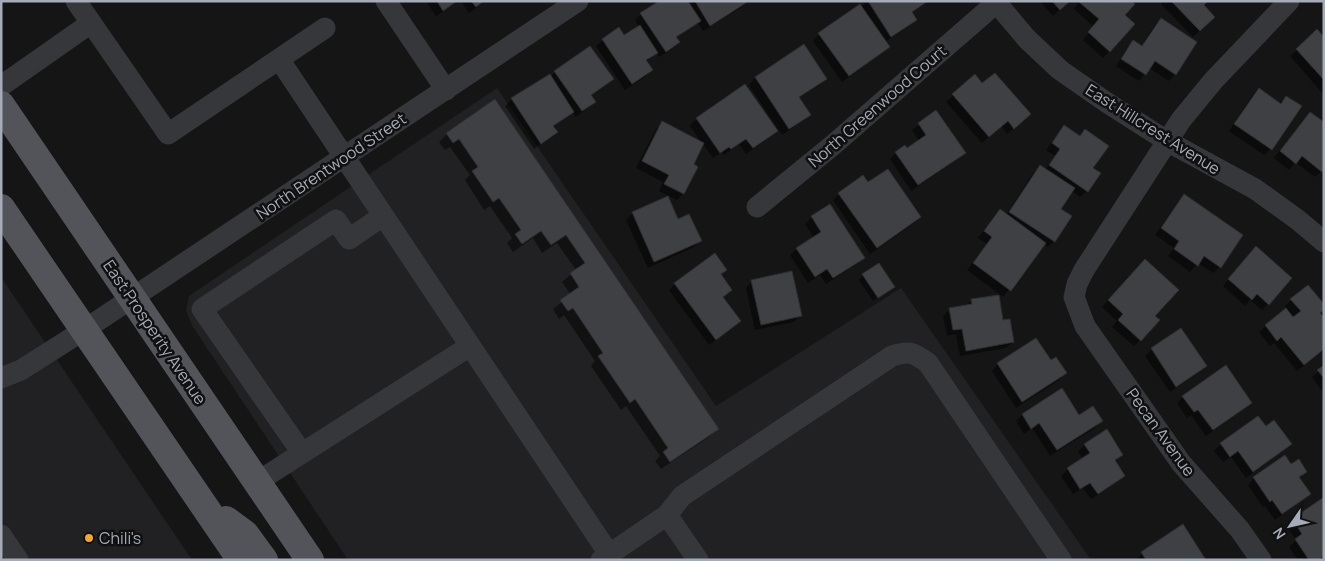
<svg xmlns="http://www.w3.org/2000/svg" width="1325" height="561" viewBox="0 0 1325 561" font-family="Manrope,sans-serif">
<style>
.built{fill:#212123}
.shadow{fill:#0007}
.building{fill:#3f4043;stroke:#2f2f32}
.lines{fill:none;stroke-linecap:round;stroke-linejoin:round}
.minor{stroke:#36373b;stroke-width:21}
.major{stroke:#52545a;stroke-width:28}
.poi-dot{fill:#f3a630;stroke:#101011;stroke-width:2}
.labels{text-anchor:middle;stroke-width:5;stroke-linejoin:round;paint-order:stroke}
.street-label{font-size:16px;fill:#a6acb7;stroke:#101011}
.poi-label{font-size:16px;fill:#a6acb7;stroke:#101011;text-anchor:start}
</style>
<rect width="100%" height="100%" fill="#151516"/>
<path class="built" d="M497,88L716,406L901,288L1091,560H348L193,327L186,311L189,296Z
M1,277L192,560H1Z"/>
<path class="shadow" d="M426,1H458L436,16Z
M461,1H485L469,13Z
M661,1H748L742,7L703,31L697,22L676,38L678,42L672,49L659,57L656,53L646,62L651,70L645,77L625,90L596,46L603,40L624,36L639,27L635,20L641,14Z
M867,1H929L911,13L915,20L909,26L885,42L889,47L882,53L842,82L813,41L819,34L861,7Z
M1040,1H1069L1053,16Z
M1080,1H1129L1110,51L1103,58L1083,40L1094,27L1074,9Z
M1164,1H1207L1203,5L1214,17L1193,37L1161,4Z
M1161,19L1175,74L1169,81L1149,68L1139,81L1116,66L1127,48L1133,42L1141,47L1154,26Z
M1324,39V91L1322,93L1290,56L1297,50Z
M804,46L825,79L819,85L798,98L809,114L802,121L782,135L778,129L770,137L746,154L739,144L724,155L722,152L713,158L703,144L692,165L683,193L677,200L659,191L663,182L636,168L656,129L663,123L702,144L690,126L696,119L745,86L775,129L777,128L749,85L755,78Z
M555,72L605,85L590,96L594,102L588,108L576,117L572,112L553,127L556,132L534,149L505,106L512,99L550,77Z
M975,76L1023,120L1007,134L1001,126L982,143L946,102Z
M1259,90L1279,104L1286,97L1271,149L1264,155L1229,131L1252,96Z
M495,101L717,428L709,437L661,469L655,461L660,456L626,406L621,410L591,366L595,361L564,315L559,319L553,309L571,295L562,282L576,270L557,243L542,253L533,238L513,252L507,243L512,238L490,206L484,210L465,180L470,175L450,147L445,150L439,142L447,134Z
M936,112L964,153L957,160L911,191L890,159L896,153L907,149L919,141L912,130Z
M1304,120L1321,171L1315,177L1295,162L1289,170L1274,158Z
M1064,127L1079,137L1085,131L1092,169L1087,191L1080,197L1071,191L1059,210L1054,241L1048,247L1043,244L1003,297L967,270L987,244L978,238L1000,211L1006,215L1033,173L1040,167L1045,170L1055,156L1046,150Z
M839,194L920,217L913,224L870,254L833,200Z
M1185,195L1220,267L1213,273L1198,263L1190,272L1168,256L1174,248L1155,235L1178,202Z
M830,206L864,257L857,264L826,284L820,275L808,283L790,255L797,249L814,238L805,224L812,217Z
M633,213L677,220L700,241L694,247L648,268L626,220Z
M1250,255L1268,304L1262,310L1250,300L1245,306L1223,286Z
M1138,267L1140,340L1134,346L1112,327L1117,321L1102,307Z
M725,270L720,275L722,298L733,327L709,345L669,290L675,284Z
M863,275L889,291L873,301L859,280Z
M752,281L801,315L794,322L755,330L746,288Z
M972,300L1002,322L1013,342L1006,348L960,356L956,334L947,336L943,316L950,309L966,306Z
M1291,300L1319,313L1324,319V349L1297,371L1274,343L1270,346L1259,332L1287,308L1285,306Z
M1152,349L1205,366L1199,372L1170,392L1145,356Z
M1051,362L1065,373L1059,380L1016,408L992,371L998,364Z
M1324,367V394L1312,377Z
M1062,390L1078,416L1101,421L1095,428L1050,456L1032,428L1024,434L1016,421L1022,415Z
M1183,397L1251,403L1244,409L1206,436L1191,415L1187,418L1177,403Z
M1265,427L1284,450L1246,478L1231,457L1223,462L1214,451L1221,444Z
M1106,431L1122,455L1115,462L1123,476L1117,482L1091,499L1083,488L1073,494L1061,476L1068,469L1083,459L1078,451L1085,445Z
M1291,466L1305,471L1298,479L1309,494L1302,500L1275,520L1265,506L1263,507L1248,485L1254,478Z
M1324,499V556L1319,560H1298L1289,547L1296,540L1287,527Z
M1142,553L1205,560H1136Z"/>
<path class="building" d="M437,1H457L443,11Z
M471,1H484L476,7Z
M659,1H688L701,21L676,37L680,42L666,52L640,13Z
M695,1H749L710,26Z
M868,1H928L912,12L917,20L891,37Z
M1052,1H1070L1060,10Z
M1131,1L1135,4L1125,15L1135,24L1110,52L1088,32L1099,19L1079,2Z
M1171,1H1208L1204,5L1215,17L1200,31Z
M860,4L890,47L849,76L818,33Z
M1161,18L1197,42L1176,75L1155,61L1146,75L1121,59L1133,40L1142,46Z
M640,25L658,53L646,60L653,70L632,84L602,39L619,27L624,35Z
M1317,29L1324,37V80L1296,49Z
M804,44L827,79L799,97L811,115L789,129L755,77Z
M590,46L614,79L591,95L596,102L582,111L554,71Z
M995,73L1031,114L1014,129L1008,121L989,137L952,94L975,74L982,83Z
M550,74L574,112L553,126L558,132L541,144L511,98Z
M745,84L778,131L753,148L746,139L731,149L729,147L720,153L696,118Z
M1259,88L1281,104L1286,96L1302,106L1272,150L1234,124Z
M495,99L719,429L670,462L663,452L668,448L635,399L630,403L598,356L603,353L573,308L568,311L560,300L579,287L570,273L585,263L566,235L551,245L541,231L522,244L515,234L521,230L499,198L493,202L472,171L478,167L459,139L453,143L446,133Z
M936,110L966,153L918,185L895,152L905,145L907,148L926,135L918,123Z
M1310,112L1324,122V170L1322,172L1302,156L1296,164L1280,151Z
M662,121L704,143L694,164L698,167L684,194L664,184L669,175L642,161Z
M1064,125L1080,136L1085,129L1109,146L1093,168L1101,173L1088,192L1049,165L1060,149L1052,143Z
M1040,165L1075,188L1061,209L1072,216L1055,242L1009,212Z
M888,169L921,217L877,248L838,193L863,175L868,182Z
M1184,194L1243,235L1221,268L1204,256L1198,266L1174,249L1179,241L1161,228Z
M668,196L678,219L689,214L702,241L654,262L632,212Z
M830,204L865,258L833,278L827,269L815,277L796,248L821,232L811,216Z
M1000,209L1046,243L1011,291L973,263L992,237L984,231Z
M1256,246L1292,278L1269,305L1257,294L1252,300L1228,279Z
M715,253L727,270L721,274L732,290L723,297L741,321L716,340L674,283Z
M1145,259L1179,290L1155,316L1160,320L1141,341L1118,320L1123,314L1108,300Z
M879,263L895,287L878,298L862,274Z
M792,271L802,316L761,325L751,280Z
M1308,285L1324,304V310L1320,313L1324,317V349L1304,365L1281,337L1277,341L1265,325L1286,308L1293,317L1301,311L1290,299Z
M999,295L1003,320L1010,319L1014,342L966,351L962,329L953,330L949,308L972,304L971,299Z
M1181,328L1207,366L1176,387L1151,348Z
M1036,338L1051,360L1056,357L1067,373L1022,402L997,363Z
M1226,365L1252,403L1213,430L1198,410L1194,412L1182,396Z
M1324,365V378L1317,370Z
M1062,388L1079,415L1093,406L1103,421L1057,450L1039,423L1031,429L1022,414Z
M1258,416L1266,426L1274,420L1292,444L1253,472L1238,451L1230,457L1220,443Z
M1107,429L1123,455L1115,460L1125,476L1098,494L1090,483L1080,489L1067,468L1090,453L1084,444Z
M1285,455L1291,464L1299,459L1307,472L1299,477L1311,494L1282,514L1272,500L1270,502L1253,477Z
M1324,497V556L1318,560H1309L1295,539L1302,534L1292,519Z
M1183,524L1206,560H1146L1141,552Z"/>
<g class="lines">
<path class="minor" d="M76,1L168,134L325,28
M386,1L446,90
M995,1L1027,39L1060,70L1106,102L1167,141L1255,189L1298,220L1324,242
M279,59L609,554
M1,86L91,23
M757,207L833,145L996,3
M1,378L21,370L84,330L578,1
M302,453L202,309L336,220L349,239L383,216
M257,482L470,346
M667,515L698,560
M1,535L18,560
M601,560L667,515L682,496L892,356C910,350 914,353 928,363L1061,560
M1261,560L1240,530L1181,463L1085,326L1074,297L1077,284L1084,270L1181,120L1213,81L1289,1"/>
<path class="major" d="M1,105L310,560
M1,208L241,560
M226,520L245,534L264,560"/>
</g>
<circle class="poi-dot" cx="89" cy="538" r="5"/>
<g class="labels">
<g class="street-label">
<text transform="translate(877 106) rotate(-41)" y="6">North Greenwood Court</text>
<text transform="translate(1153 129) rotate(32)" y="6">East Hillcrest Avenue</text>
<text transform="translate(331 166) rotate(-34)" y="6">North Brentwood Street</text>
<text transform="translate(155 332) rotate(56)" y="6">East Prosperity Avenue</text>
<text transform="translate(1161 432) rotate(54)" y="6">Pecan Avenue</text>
</g>
<g class="poi-label">
<text x="99" y="544">Chili's</text>
</g>
</g>
<rect width="1325" height="561" fill="none" stroke="#a6acb7" stroke-width="5"/>
<g transform="translate(1290 526) rotate(236)" stroke="#101011" stroke-width="4" paint-order="stroke">
<path d="M0-4L9 19L0 12L-9 19Z" fill="#a6acb7"/>
<text y="-8" font-size="14" font-weight="bold" text-anchor="middle" fill="#a6acb7">N</text>
</g>
</svg>
